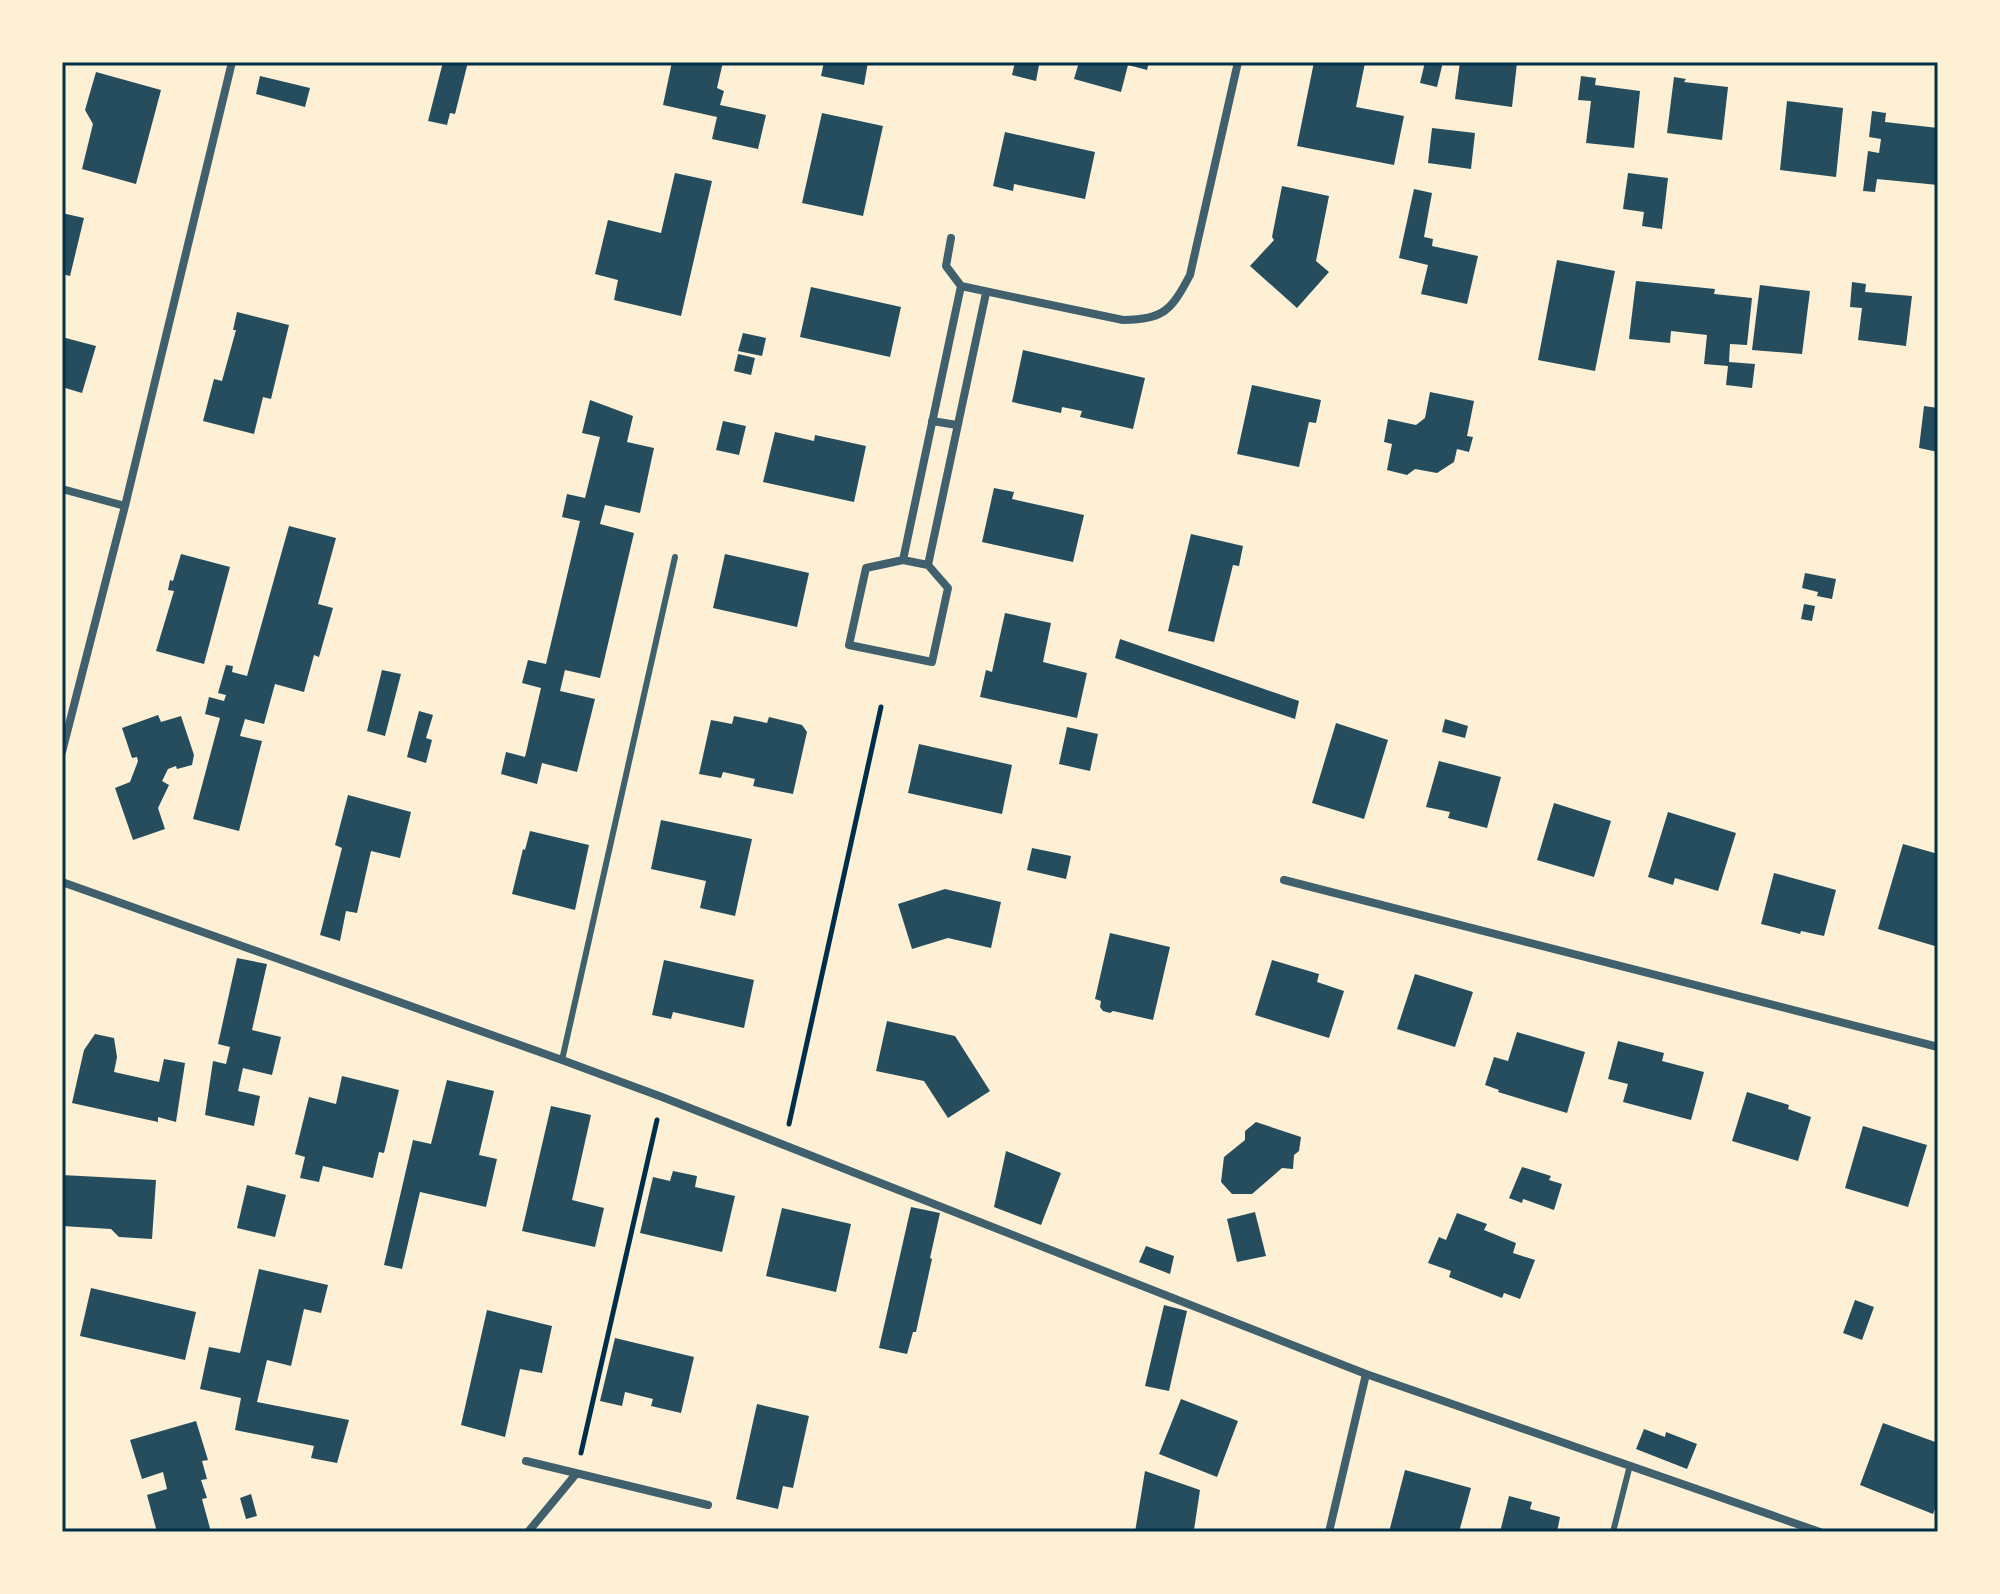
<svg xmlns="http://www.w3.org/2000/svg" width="2000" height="1594" viewBox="0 0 2000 1594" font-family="'Roboto Serif',serif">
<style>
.building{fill:#264d5e}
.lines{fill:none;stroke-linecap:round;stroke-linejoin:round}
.path{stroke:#003049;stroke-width:5}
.service{stroke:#3f606c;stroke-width:6}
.minor{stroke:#3f606c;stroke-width:8}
.neatline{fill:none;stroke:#003049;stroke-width:3}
</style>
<rect width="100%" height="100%" fill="#fdf0d5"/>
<path class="building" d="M443,62H468L455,114L450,113L447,125L428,121Z
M672,62H723L717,88L724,91L720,105L766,115L758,149L712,139L717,117L663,105Z
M824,62H868L864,85L821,76Z
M1015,62L1039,65L1036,81L1012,75Z
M1079,62H1149L1147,70L1128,65L1121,92L1074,79Z
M1314,62L1365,63L1356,107L1404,116L1394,165L1297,146Z
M1425,62H1443L1437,87L1420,83Z
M1460,62L1517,63L1512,107L1455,99Z
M96,72L161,90L136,184L82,169L93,124L85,110Z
M260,76L310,88L305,107L256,94Z
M1581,76L1596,78L1595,85L1640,91L1634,148L1586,143L1591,101L1578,100Z
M1674,77L1686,79L1684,82L1728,87L1722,140L1667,133Z
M1787,101L1843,108L1836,177L1780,170Z
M1872,111L1886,113L1885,122L1938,128V185L1877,179L1875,192L1863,191L1868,151L1879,153L1881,139L1869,137Z
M822,113L883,126L863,216L802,203Z
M1432,128L1475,133L1471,169L1428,163Z
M1005,132L1095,152L1085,199L1014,184L1013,191L993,186Z
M675,173L712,181L681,316L614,300L618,280L595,274L608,220L661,233Z
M1628,173L1668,178L1662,229L1642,226L1644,212L1623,209Z
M1282,186L1329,196L1316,261L1329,272L1297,308L1250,266L1274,240L1272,237Z
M1414,189L1432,193L1424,237L1433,239L1432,246L1478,256L1467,304L1421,294L1428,265L1399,258Z
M62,213L84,218L70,276L62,274Z
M1557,260L1615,271L1595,371L1538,360Z
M1636,281L1715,289L1714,294L1752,298L1747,345L1730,344L1729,362L1755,364L1752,388L1726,385L1728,366L1704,364L1707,335L1671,331L1670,343L1629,339Z
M1852,282L1866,284L1865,292L1912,296L1906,346L1858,340L1862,308L1850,307Z
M1760,285L1810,291L1802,354L1752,350Z
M811,287L901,307L890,357L800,337Z
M237,312L289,325L271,399L263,397L254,434L203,421L214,379L222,381L236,330H233Z
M743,333L766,338L762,356L738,351Z
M62,337L96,346L82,393L62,387Z
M1023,350L1145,378L1133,429L1080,417L1082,411L1062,407L1061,413L1012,402Z
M738,354L755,358L751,375L734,371Z
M1252,385L1321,400L1316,423L1309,422L1299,467L1237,454Z
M1430,392L1474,401L1467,436L1473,437L1469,452L1457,449L1454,462L1437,473L1415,469L1407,475L1387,470L1392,444L1384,442L1388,419L1416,425L1425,418Z
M590,400L633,416L627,442L654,448L640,513L605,505L600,524L634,533L600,678L565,670L560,691L595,699L577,772L542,763L537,784L501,774L506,752L525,757L541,688L522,683L528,660L546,664L580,521L562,517L567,494L585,498L600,437L582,433Z
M1924,406L1938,408V452L1919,448Z
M723,421L746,426L739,455L716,450Z
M775,432L814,441L815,435L866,446L854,502L763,482Z
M994,488L1014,492L1012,499L1084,515L1073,562L982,542Z
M289,526L336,538L318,604L333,608L319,657L314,655L304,692L275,684L264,724L245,719L240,736L262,741L239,831L193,819L220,718L205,714L209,697L224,701L226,695L218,693L226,665L233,666L232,672L247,676Z
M1191,534L1243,546L1239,566L1233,565L1214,642L1168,631Z
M181,554L230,567L204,664L156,651L174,591L168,590L170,580L173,581Z
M725,554L809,573L797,627L713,608Z
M1805,573L1836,579L1832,599L1817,596L1818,592L1802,588Z
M1804,604L1815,606L1812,621L1801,619Z
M1005,613L1051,623L1043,662L1087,673L1077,718L980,697L986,670L992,672Z
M1120,639L1299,701L1295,719L1115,658Z
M382,670L401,674L385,736L367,731Z
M419,711L433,715L426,738L432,740L426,763L407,757Z
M158,715L161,722L181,716L194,755L192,765L177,769L176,766L168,769L162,781L169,785L158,808L165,829L133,840L115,788L130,782L138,761L137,757L132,758L122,728Z
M734,716L767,723L769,717L802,725L807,732L793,794L753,786L755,779L723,772L721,778L699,774L711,720L732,724Z
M1445,719L1468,726L1465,738L1442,732Z
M1336,723L1388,740L1364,819L1312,803Z
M1067,727L1098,734L1090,771L1059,764Z
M919,744L1012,765L1002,814L908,793Z
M1439,761L1501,777L1487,828L1448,818L1450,812L1426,807Z
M348,795L411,812L400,858L371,851L357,913L346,911L340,941L320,935L342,848L335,845Z
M1554,803L1611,821L1594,877L1537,860Z
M1668,812L1736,833L1718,891L1675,878L1673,885L1648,877Z
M661,820L752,839L735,916L700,908L706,881L651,869Z
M530,831L589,845L575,910L512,894L523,849L525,850Z
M1903,844L1938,854V947L1878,929Z
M1032,848L1071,856L1066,879L1027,870Z
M1774,873L1836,890L1824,936L1801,931L1800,934L1761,924Z
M945,889L1001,902L991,948L948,938L912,949L898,904Z
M1110,933L1170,947L1153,1020L1113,1011L1110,1013L1103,1011L1100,1007L1101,1001L1095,999Z
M237,958L267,964L252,1030L281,1037L272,1075L243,1068L238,1091L260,1096L254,1126L205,1115L213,1061L226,1064L230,1047L218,1044Z
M664,960L754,980L744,1028L673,1012L671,1019L652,1015Z
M1272,960L1319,974L1317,982L1344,991L1329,1038L1255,1015Z
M1415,974L1473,992L1455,1047L1397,1029Z
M887,1021L955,1036L990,1091L948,1118L924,1081L876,1071Z
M1517,1032L1585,1052L1567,1113L1498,1092L1499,1090L1485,1085L1494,1057L1508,1061Z
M95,1034L114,1038L117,1057L114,1072L159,1082L164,1059L185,1063L176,1122L158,1117V1122L72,1103L84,1050Z
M1618,1041L1664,1053L1662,1061L1704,1072L1691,1120L1623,1102L1628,1084L1608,1079Z
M342,1076L399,1090L384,1153L379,1152L373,1178L323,1166L319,1182L300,1178L305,1157L295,1154L309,1097L336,1104Z
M447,1080L494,1091L479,1155L497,1159L486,1207L420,1192L402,1269L384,1265L413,1140L431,1144Z
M1747,1092L1789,1105L1788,1109L1811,1117L1798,1161L1732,1141Z
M551,1106L591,1115L572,1200L604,1208L595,1247L522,1231Z
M1256,1122L1301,1137L1299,1151L1294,1155L1293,1169L1282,1168L1252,1194H1232L1221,1182L1224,1157L1245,1140V1131Z
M1863,1126L1927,1145L1908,1207L1845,1188Z
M1006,1151L1061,1173L1041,1225L994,1207Z
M1522,1167L1551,1176L1549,1180L1562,1184L1554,1210L1523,1199L1522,1203L1509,1198Z
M673,1171L697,1176L695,1187L735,1196L722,1252L640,1233L653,1177L670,1181Z
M62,1175L156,1180L152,1239L119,1237L111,1229L62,1226Z
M247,1185L286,1195L275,1237L237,1228Z
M911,1207L940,1213L930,1258L932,1259L916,1332H913L907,1354L879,1348Z
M782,1208L851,1224L836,1292L766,1276Z
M1255,1212L1266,1256L1237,1262L1227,1219Z
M1457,1213L1487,1224L1484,1230L1516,1243L1513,1253L1535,1260L1520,1299L1504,1293L1502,1298L1449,1277L1451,1271L1428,1263L1439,1237L1446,1240Z
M1146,1246L1174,1256L1170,1274L1139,1262Z
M259,1269L328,1285L321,1313L304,1309L291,1366L267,1360L257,1402L349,1420L337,1463L311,1458L314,1446L235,1430L241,1398L200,1389L209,1347L240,1353Z
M91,1288L196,1312L185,1360L80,1336Z
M1855,1300L1874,1307L1862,1340L1843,1333Z
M1164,1305L1187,1311L1169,1391L1145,1386Z
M487,1310L552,1326L542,1373L520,1369L505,1437L461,1425Z
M615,1338L694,1357L681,1413L651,1406L653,1399L625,1392L622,1406L600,1401Z
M1181,1399L1238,1421L1217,1477L1159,1454Z
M757,1404L809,1416L793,1488L783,1486L778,1509L736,1499Z
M196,1421L208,1460L202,1461L207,1479L201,1480L207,1498L202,1499L211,1532H157L147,1495L167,1489L163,1472L142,1479L130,1440Z
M1883,1423L1938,1443V1501L1933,1514L1860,1485Z
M1644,1429L1665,1437L1666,1432L1697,1444L1687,1469L1636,1449Z
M1405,1470L1471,1488L1459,1532H1389Z
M1145,1471L1200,1490L1194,1530H1191V1532H1135Z
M251,1494L257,1516L246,1519L240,1498Z
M1509,1496L1532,1502L1530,1509L1560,1517L1557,1532H1500Z"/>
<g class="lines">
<path class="path" d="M789,1124L881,707
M581,1453L657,1120"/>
<path class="service" d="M562,1060L675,557
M1613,1532L1630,1465"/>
<path class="minor" d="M951,238L946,266L961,286L1123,320C1164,319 1171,311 1190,275L1238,62
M961,286L903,560L866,568L849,645L932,662L948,588L928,565L986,293
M932,421L957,425
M62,489L125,506
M903,560L928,565
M62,752L125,506L232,62
M1284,880L1938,1047
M62,882L562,1060L662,1097L1366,1374L1820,1532
M526,1461L708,1505
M528,1532L576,1474
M1329,1532L1366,1374"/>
</g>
<rect width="2000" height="1594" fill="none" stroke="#fdf0d5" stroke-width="128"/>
<rect x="64" y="64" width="1872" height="1466" class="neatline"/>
</svg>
